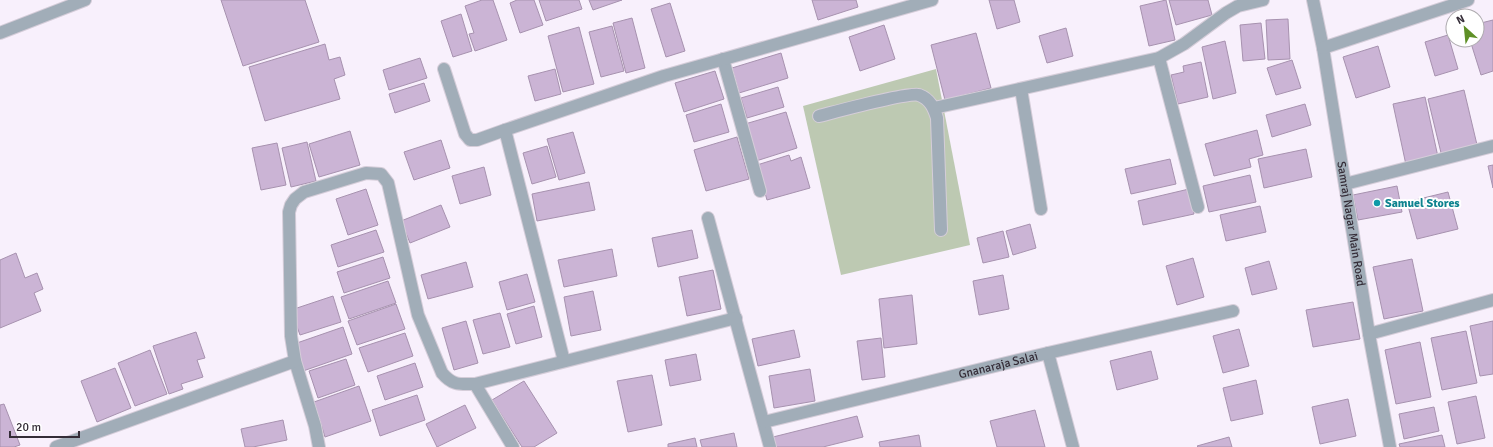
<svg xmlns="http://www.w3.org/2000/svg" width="1493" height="447" viewBox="0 0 1493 447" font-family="Signika,sans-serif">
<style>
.green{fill:#bdc9b2}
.building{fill:#cbb4d5;stroke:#a792af}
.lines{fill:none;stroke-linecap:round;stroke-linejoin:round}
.street-casing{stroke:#d5cdd9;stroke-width:14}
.street{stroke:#a1adb8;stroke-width:12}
.culture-dot{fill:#0f9aa8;stroke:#fff;stroke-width:1.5}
.labels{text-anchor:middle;stroke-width:4;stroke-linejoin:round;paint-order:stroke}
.culture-label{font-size:12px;font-weight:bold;fill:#0d838f;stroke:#fff;text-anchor:start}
.street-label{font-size:12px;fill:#342c37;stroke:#fff}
</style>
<rect width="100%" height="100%" fill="#f8f0fc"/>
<path class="green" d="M936,69L970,245L841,275L803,106Z"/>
<path class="building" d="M221,0H305L319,42L243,66Z
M482,0H493L507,40L475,51L469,34L474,33L465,6Z
M517,0H534L543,25L520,33L510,3Z
M539,0H579L582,9L546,21Z
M589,0H622L593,10Z
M812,0H856L858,7L818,20Z
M989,0H1014L1020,22L997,29Z
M1166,0L1175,40L1149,46L1140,6Z
M1169,0H1208L1212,15L1176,25Z
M670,3L685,51L666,57L651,9Z
M461,14L472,51L453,57L441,21Z
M632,18L645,68L626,73L613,23Z
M1288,19L1290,59L1268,60L1266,20Z
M1493,20V71L1481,75L1470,40H1477V24Z
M1261,23L1265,59L1243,61L1240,25Z
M884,25L895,59L860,71L849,37Z
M612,26L624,71L601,77L589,32Z
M579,27L594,84L563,92L548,36Z
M1066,28L1073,56L1047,63L1039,36Z
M976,33L991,88L945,100L931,45Z
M1448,35L1458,69L1435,76L1425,42Z
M1225,41L1236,93L1213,99L1202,47Z
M325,44L329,60L340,57L345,75L334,79L340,99L265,121L249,67Z
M1378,46L1390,87L1356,98L1343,57Z
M781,53L788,78L739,93L732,68Z
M420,58L427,78L389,90L383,70Z
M1292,60L1301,88L1276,95L1267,68Z
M1201,62L1208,97L1178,104L1171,75L1184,72L1183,66Z
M555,69L561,94L535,101L528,76Z
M715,71L724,99L684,112L675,83Z
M424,83L430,101L395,113L389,94Z
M778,87L784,107L747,118L741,98Z
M1464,90L1478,149L1442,157L1428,99Z
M1425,97L1438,157L1406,165L1393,104Z
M721,104L729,132L694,142L686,115Z
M1305,104L1311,125L1272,137L1266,115Z
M786,112L797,148L756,161L745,124Z
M1257,130L1263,155L1249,159L1251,167L1214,176L1205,144Z
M350,131L360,165L319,177L309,144Z
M573,132L585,173L559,180L547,139Z
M737,137L749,179L706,191L694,150Z
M441,140L450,168L414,180L404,152Z
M307,142L316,181L291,187L282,148Z
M277,143L286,185L261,190L252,148Z
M547,146L556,177L532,184L523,153Z
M1306,149L1312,177L1264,188L1258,159Z
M789,155L791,161L801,157L810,188L767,200L757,165Z
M1170,159L1176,184L1131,194L1125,169Z
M1493,165V188L1488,166Z
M484,167L491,195L460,204L452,176Z
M1250,175L1256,202L1209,212L1203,186Z
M589,182L595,210L537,221L532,194Z
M1397,186L1402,212L1358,220L1353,195Z
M366,189L378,225L348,235L336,199Z
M1189,189L1194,214L1143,225L1138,201Z
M1448,192L1458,229L1417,239L1407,202Z
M441,205L450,227L410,243L401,221Z
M1260,206L1266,232L1226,241L1220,215Z
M1030,224L1036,248L1013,255L1006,231Z
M376,230L384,252L338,267L331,245Z
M692,230L698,258L658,267L652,238Z
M1003,231L1009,257L983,263L977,238Z
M612,249L617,276L564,287L558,260Z
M16,253L25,278L37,273L43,289L34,293L41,311L0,328V260Z
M383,257L390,278L344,293L337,272Z
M1193,258L1204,297L1177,305L1166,266Z
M1412,259L1423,311L1384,319L1373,267Z
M1269,261L1277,289L1252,295L1245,268Z
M466,262L473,287L428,299L421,275Z
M713,270L721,309L687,316L679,277Z
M527,274L535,302L507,310L499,282Z
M1003,275L1009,309L979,315L973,281Z
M388,281L396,303L349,319L341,297Z
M593,291L601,330L571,336L564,297Z
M912,295L917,344L884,348L879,299Z
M333,296L341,322L300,335L291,310Z
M1353,302L1360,339L1313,347L1306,310Z
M396,304L405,329L357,345L348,321Z
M534,306L542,337L516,344L507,314Z
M500,313L510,347L483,354L473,320Z
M466,321L478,363L454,370L442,328Z
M1493,321V374L1480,376L1470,326Z
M343,327L352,354L303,371L294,344Z
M1239,329L1249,366L1223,373L1213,336Z
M794,330L800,357L758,366L752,339Z
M1466,331L1477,383L1442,390L1431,338Z
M196,332L205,358L197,360L203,377L181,384L183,389L169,394L153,346Z
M405,333L413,356L368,372L359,348Z
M881,338L885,377L862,380L857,341Z
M1420,342L1431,397L1396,404L1385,350Z
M150,350L167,394L135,406L118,363Z
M1151,351L1158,379L1117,390L1110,361Z
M696,354L701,380L670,386L665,360Z
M346,359L355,385L318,398L309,371Z
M415,363L423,387L385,400L377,376Z
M115,368L131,408L97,422L81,381Z
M810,369L815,401L774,408L769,376Z
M652,375L662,425L628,432L617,381Z
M1256,380L1263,414L1231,421L1223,388Z
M524,381L557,433L534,447H522L492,400Z
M359,386L371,421L325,437L314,402Z
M417,395L425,420L380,436L372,410Z
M1476,396L1485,438L1457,444L1448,402Z
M1348,399L1356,436L1320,444L1312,407Z
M4,404L20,445L14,447H0V405Z
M465,405L476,428L437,447L426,424Z
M1434,407L1439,431L1404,439L1399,414Z
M1035,410L1045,447H997L990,421Z
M857,416L863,437L823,447H775L773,437Z
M283,420L287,440L253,447H245L241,429Z
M734,433L737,447H702L700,440Z
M919,435L921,447H880L879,442Z
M1442,435L1445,447H1400L1399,444Z
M1229,437L1232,447H1198L1197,446Z
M695,438L697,447H668V444Z"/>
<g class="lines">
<defs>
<g id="street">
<path id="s1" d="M1313,0L1323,48L1369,334L1390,447"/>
<path d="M0,33L85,0"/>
<path d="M1323,48L1468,0"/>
<path d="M1159,58L1198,207"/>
<path d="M723,59L760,191"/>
<path d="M444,69L465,134L470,140H477L505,130L664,76L932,0"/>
<path d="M1021,89L1041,209"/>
<path d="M934,108L1159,58L1184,44L1226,13L1238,6L1263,0"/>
<path d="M819,116C835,112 908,92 919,95C930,99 934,108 937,118L941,230"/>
<path d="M505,130L564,361"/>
<path d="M1345,184L1493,146"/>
<path d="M708,218L770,447"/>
<path d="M1369,334L1493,300"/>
<path d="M1048,353L1073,447"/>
<path d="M295,361L315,426L319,447"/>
<path d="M475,384L513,447"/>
<path id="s2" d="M764,422L1048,353L1233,311"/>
<path d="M56,447L295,361L291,336L289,212L291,205L295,199L304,192L366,173L381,174L388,183L418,315L442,373C453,386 460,384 475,384L736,318"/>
</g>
</defs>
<use href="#street" class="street-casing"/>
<use href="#street" class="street"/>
</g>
<circle class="culture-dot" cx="1377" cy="203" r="4"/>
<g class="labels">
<g class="culture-label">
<text x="1385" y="207">Samuel Stores</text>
</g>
<g class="street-label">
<text dy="4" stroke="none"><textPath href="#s1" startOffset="227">Samraj Nagar Main Road</textPath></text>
<text dy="4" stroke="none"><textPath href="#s2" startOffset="241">Gnanaraja Salai</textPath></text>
</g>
</g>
<g transform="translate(1465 28) rotate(333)"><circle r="19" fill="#ffffff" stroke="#aeabaf"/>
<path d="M0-3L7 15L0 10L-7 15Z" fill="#5f9027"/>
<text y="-6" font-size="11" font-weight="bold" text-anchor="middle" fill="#342c37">N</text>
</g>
<path d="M10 431v6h69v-6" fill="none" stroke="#342c37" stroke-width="2"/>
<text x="16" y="431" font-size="12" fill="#342c37" stroke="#ffffff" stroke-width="3" paint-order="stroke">20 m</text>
</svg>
